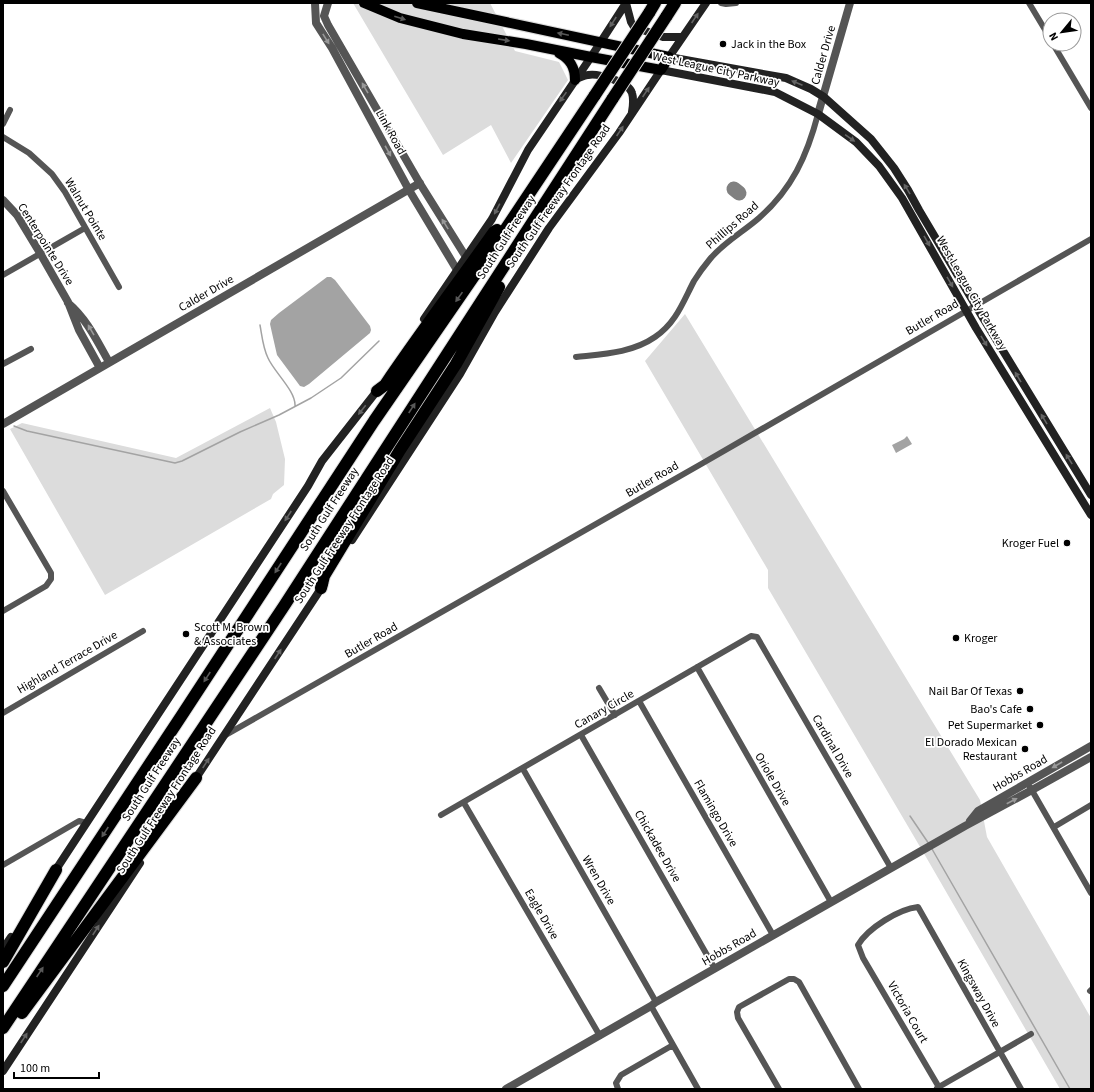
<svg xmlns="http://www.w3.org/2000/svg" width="1094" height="1092" viewBox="0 0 1094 1092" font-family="'Source Sans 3',sans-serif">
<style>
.green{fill:#dcdcdc}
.water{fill:#a3a3a3}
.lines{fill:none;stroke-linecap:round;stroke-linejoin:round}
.stream{stroke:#a3a3a3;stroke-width:1.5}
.taxiway{stroke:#808080;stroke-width:15}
.primary-casing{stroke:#dbdbdb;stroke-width:12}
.motorway-casing{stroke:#dbdbdb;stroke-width:14}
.minor{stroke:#555;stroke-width:6}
.tertiary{stroke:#555;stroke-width:8}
.secondary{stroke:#222;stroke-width:8}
.primary{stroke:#000;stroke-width:10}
.motorway{stroke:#000;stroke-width:12}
.motorway-bridge-casing{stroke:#dbdbdb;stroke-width:14;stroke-linecap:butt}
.motorway-bridge{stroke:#000;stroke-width:12}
.oneway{fill:#595959}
.oneway2{fill:#646464}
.oneway3{fill:#999}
.poi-dot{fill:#000;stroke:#fff;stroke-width:1.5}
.labels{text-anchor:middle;stroke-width:3.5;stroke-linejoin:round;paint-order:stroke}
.poi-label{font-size:12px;fill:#000;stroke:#fff;text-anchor:end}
.street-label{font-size:12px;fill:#000;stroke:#fff}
</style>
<rect width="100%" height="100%" fill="#fff"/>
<path class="green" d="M353,3H490L515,51L559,62L568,80L511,163L491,125L443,155Z
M685,314L980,800L987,837L1091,1018V1089H1060L926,857L768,588V570L645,361Z
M270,408L276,422L285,459L284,485L273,494L271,499L105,595L10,429L22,423L176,458Z"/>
<path class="water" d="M327,277H331L335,280L370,326L371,330L370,333L309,384L304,387L300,386L277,355L272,333L270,324L271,320L279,313Z
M907,436L912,444L896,453L892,445L904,439Z"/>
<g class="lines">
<path class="stream" d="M260,325C262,336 263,348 268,358C274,372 296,391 295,406
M14,426L27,431L175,463L182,461L240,432L279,415L311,398L341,378L379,341
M910,816L929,844
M932,849L1070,1089"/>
<path class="taxiway" d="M734,189L739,193"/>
<defs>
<path id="primary" d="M364,3L400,18L463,34L526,44L591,57L661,70L669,57L417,3
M559,53C570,59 575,67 575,80"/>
<path id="motorway" d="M649,13L655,3
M666,17L675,3
M377,391L385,385C420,333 458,283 494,232L497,230
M321,588L324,576L400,450L456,364L499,287
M3,962L56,870
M3,986L182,715L374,421L485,260L595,95
M22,1013L196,778
M3,1028L284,606L613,98"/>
</defs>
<use href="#primary" class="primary-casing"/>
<use href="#motorway" class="motorway-casing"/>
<path class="minor" d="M721,3L726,4L736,3
M1029,3L1050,38
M1053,44L1091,108
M3,124L10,110
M3,137L29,153L52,174L65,192L119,287
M3,275L85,228
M576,357C603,354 632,353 655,337C676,323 683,302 694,281C699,273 705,265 710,259C724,242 743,232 759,218C792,189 807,156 818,114
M3,364L31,349
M3,491L51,573V579L46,586L3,611
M697,667L831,902
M599,688L615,715
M639,701L773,935
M3,713L143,631
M581,735L715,969
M224,736L703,463L1091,239
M523,769L656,1002
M1030,787L1091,893
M464,803L600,1036
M441,815L751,636L757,637L891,868
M1054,827L1091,805
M3,865L79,821L86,823
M1090,991L1091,990
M651,1006L698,1089
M937,1088L1031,1034
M618,1089L616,1083L621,1075L673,1045
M779,1089L738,1018L737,1012L739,1007L789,979H794L799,982L859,1089
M940,1089L863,958L858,945C868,928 899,909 918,907L1021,1089"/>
<path class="tertiary" d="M315,3L316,23L332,48L409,190L457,270
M328,3L324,16L328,25L419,182L466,257
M818,114L850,3
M3,200L17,215L40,253L68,302L79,330L100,368
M68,303C87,319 97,341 109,362
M3,424L420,183
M970,821L978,811L1091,746
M506,1089L651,1006L656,1002L965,826L1032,790L1091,757"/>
<path class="secondary" d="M626,3L631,22L634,27L663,37H682
M706,3L669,57L786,78L811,89L824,97L871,139L894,168L908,190L919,210L983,318L1091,495
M576,79C580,78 584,75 588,75C598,73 629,82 632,93C634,99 633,106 632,112
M424,319L492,219L528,150L591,57L626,3
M352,540L460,374L495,312L549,228L619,133L661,70L775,92L818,114L856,142L879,166L902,198L976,328L1091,515
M194,781L324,584
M53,874L308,486L322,461L380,387
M3,949L11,937
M3,1071L140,863"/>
<use href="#primary" class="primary"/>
<use href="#motorway" class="motorway"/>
<defs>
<path id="motorway-bridge" d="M595,95L649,13
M613,98L666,17"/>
</defs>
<use href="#motorway-bridge" class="motorway-bridge-casing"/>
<use href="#motorway-bridge" class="motorway-bridge"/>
</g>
<defs><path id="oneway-solid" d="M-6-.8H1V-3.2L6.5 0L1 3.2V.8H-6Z"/></defs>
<g class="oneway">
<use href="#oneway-solid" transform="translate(400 18) rotate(18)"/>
<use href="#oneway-solid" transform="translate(563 34) rotate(-168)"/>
<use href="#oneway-solid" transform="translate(504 40) rotate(9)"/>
<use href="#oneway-solid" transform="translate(459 297) rotate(125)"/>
<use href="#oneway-solid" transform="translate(412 408) rotate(-57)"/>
<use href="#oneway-solid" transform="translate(278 568) rotate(123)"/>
<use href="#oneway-solid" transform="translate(207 677) rotate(123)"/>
<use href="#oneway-solid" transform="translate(105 832) rotate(123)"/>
<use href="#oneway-solid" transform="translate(40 972) rotate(-56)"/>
</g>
<g class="oneway2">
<use href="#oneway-solid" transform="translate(695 18) rotate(-56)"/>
<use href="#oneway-solid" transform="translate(613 22) rotate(123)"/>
<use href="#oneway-solid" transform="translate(797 83) rotate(-157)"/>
<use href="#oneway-solid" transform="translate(646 92) rotate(-56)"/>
<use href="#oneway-solid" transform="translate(563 97) rotate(125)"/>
<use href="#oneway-solid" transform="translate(620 131) rotate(-56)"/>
<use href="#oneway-solid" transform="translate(850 138) rotate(35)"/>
<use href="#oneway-solid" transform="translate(907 189) rotate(-121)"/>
<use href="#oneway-solid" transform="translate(497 209) rotate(118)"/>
<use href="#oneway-solid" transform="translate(927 241) rotate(60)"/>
<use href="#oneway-solid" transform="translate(950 282) rotate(60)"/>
<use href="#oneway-solid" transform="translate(984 341) rotate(59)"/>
<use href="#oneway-solid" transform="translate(1018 377) rotate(-121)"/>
<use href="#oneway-solid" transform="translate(362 410) rotate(128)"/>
<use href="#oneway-solid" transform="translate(1044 419) rotate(-121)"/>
<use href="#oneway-solid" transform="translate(1069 459) rotate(-122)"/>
<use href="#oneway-solid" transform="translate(288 516) rotate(123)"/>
<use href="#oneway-solid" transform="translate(278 654) rotate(-57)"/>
<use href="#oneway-solid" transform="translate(206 763) rotate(-57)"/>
<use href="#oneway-solid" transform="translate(96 930) rotate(-57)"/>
<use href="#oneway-solid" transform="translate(24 1038) rotate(-57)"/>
</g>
<g class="oneway3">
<use href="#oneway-solid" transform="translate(326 39) rotate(58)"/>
<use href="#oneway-solid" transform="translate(365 88) rotate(-120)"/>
<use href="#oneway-solid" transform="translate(388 151) rotate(61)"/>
<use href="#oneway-solid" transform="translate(445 224) rotate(-122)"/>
<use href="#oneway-solid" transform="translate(91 330) rotate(-120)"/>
<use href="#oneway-solid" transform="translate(1057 765) rotate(150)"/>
<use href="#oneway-solid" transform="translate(1012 801) rotate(-28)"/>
</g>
<g class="poi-dot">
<circle cx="723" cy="44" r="4"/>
<circle cx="1067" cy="543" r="4"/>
<circle cx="186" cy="634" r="4"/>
<circle cx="956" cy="638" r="4"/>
<circle cx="1020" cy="691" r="4"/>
<circle cx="1030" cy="709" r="4"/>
<circle cx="1040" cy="725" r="4"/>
<circle cx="1025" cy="749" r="4"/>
</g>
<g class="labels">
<g class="poi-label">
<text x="731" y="48" text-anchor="start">Jack in the Box</text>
<text x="1059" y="547">Kroger Fuel</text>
<text x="194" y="631" text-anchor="start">Scott M. Brown<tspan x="194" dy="14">&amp; Associates</tspan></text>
<text x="964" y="642" text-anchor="start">Kroger</text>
<text x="1012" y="695">Nail Bar Of Texas</text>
<text x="1022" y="713">Bao's Cafe</text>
<text x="1032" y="729">Pet Supermarket</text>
<text x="1017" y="746">El Dorado Mexican<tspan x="1017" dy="14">Restaurant</tspan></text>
</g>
<g class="street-label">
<text transform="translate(823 55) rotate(-74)" y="4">Calder Drive</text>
<text transform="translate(716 69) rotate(12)" y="4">West League City Parkway</text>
<text transform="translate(391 132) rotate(61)" y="4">Link Road</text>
<text transform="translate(558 196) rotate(-55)" y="4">South Gulf Freeway Frontage Road</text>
<text transform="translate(86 209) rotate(59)" y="4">Walnut Pointe</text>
<text transform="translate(732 225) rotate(-41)" y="4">Phillips Road</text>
<text transform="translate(506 237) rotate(-57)" y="4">South Gulf Freeway</text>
<text transform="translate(46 244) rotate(58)" y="4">Centerpointe Drive</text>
<text transform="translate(206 293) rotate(-30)" y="4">Calder Drive</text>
<text transform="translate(972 293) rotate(60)" y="4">West League City Parkway</text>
<text transform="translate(932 317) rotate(-30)" y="4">Butler Road</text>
<text transform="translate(652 479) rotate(-30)" y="4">Butler Road</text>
<text transform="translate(329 509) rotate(-57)" y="4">South Gulf Freeway</text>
<text transform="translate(344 530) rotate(-57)" y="4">South Gulf Freeway Frontage Road</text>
<text transform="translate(371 640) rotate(-30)" y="4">Butler Road</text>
<text transform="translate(67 662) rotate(-30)" y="4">Highland Terrace Drive</text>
<text transform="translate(604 709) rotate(-30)" y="4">Canary Circle</text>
<text transform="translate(833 746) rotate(60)" y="4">Cardinal Drive</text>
<text transform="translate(1020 773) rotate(-30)" y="4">Hobbs Road</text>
<text transform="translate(151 779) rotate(-57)" y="4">South Gulf Freeway</text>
<text transform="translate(773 779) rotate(60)" y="4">Oriole Drive</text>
<text transform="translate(166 800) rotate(-57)" y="4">South Gulf Freeway Frontage Road</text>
<text transform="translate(716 813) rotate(60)" y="4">Flamingo Drive</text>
<text transform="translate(658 846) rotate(60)" y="4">Chickadee Drive</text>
<text transform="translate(599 880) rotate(60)" y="4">Wren Drive</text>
<text transform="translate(542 914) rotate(60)" y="4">Eagle Drive</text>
<text transform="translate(729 947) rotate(-30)" y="4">Hobbs Road</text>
<text transform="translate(979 993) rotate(61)" y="4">Kingsway Drive</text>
<text transform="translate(908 1012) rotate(60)" y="4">Victoria Court</text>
</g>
</g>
<rect width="1094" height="1092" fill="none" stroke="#000000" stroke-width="8"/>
<g transform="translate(1062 32) rotate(241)"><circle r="19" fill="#ffffff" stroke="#999999"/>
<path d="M0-3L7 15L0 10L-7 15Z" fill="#000000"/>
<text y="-6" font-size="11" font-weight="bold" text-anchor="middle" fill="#000000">N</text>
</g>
<path d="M14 1072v6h85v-6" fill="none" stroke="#000000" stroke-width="2"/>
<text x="20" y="1072" font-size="12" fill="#000000" stroke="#ffffff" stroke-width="3" paint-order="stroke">100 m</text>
</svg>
